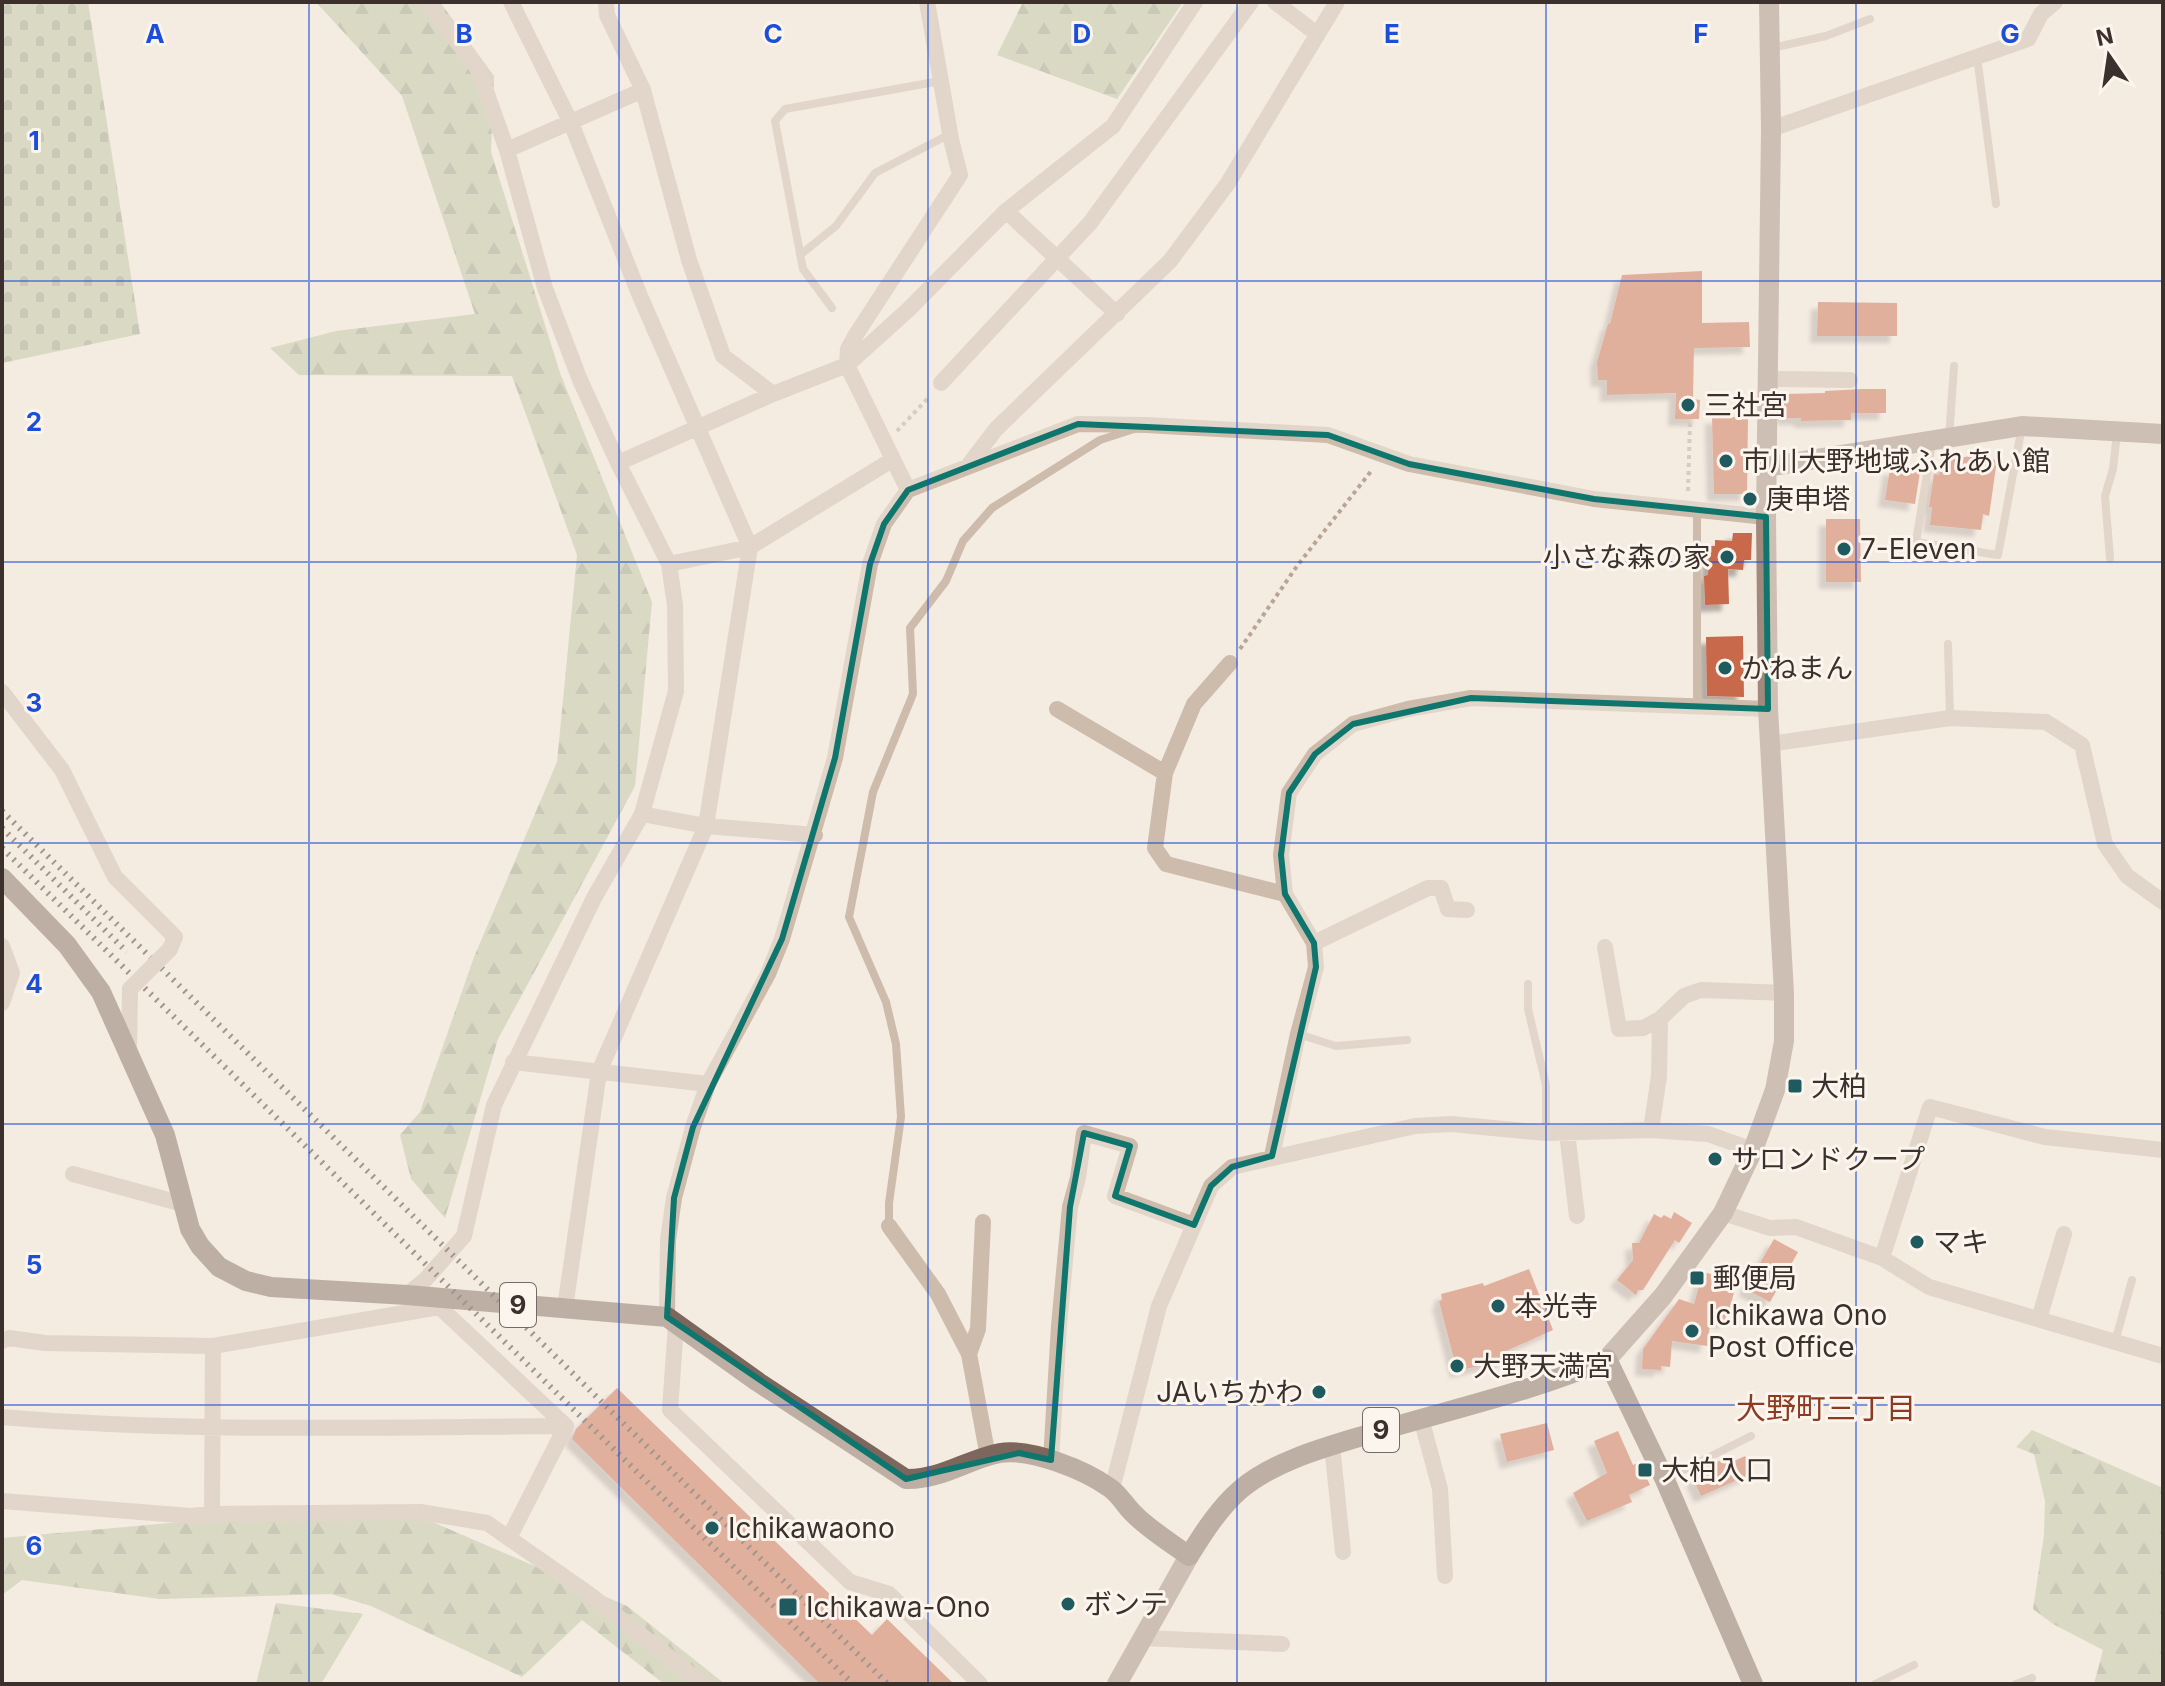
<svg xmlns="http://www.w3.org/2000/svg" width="2165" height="1686" viewBox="0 0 2165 1686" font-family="Inter,'Noto Sans JP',sans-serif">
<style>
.forest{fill:url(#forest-firs)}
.cemetery{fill:url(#cemetery-stones)}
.building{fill:#c8694b;filter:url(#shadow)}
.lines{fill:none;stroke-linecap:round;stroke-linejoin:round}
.path{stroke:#b9a596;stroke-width:4;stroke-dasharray:4 4;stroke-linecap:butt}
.lane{stroke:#cdbbac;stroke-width:8}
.street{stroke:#cdbbac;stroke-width:16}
.secondary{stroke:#a18a7d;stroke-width:20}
.primary{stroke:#7d675c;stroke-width:20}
.rail{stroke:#3b302b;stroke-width:6;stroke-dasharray:2 6;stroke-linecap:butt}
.street-bridge{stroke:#cdbbac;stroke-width:16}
.marked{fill:none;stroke:#0f766e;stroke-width:6;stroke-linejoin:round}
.grid{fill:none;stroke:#1d4ed8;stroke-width:2;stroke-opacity:0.55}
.poi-dot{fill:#1f5a5e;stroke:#fbf5ee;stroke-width:3}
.labels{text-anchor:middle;stroke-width:6;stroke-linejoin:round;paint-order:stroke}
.shield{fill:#fbf5ee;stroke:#756b66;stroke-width:2}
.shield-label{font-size:26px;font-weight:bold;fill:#3b302b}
.poi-label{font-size:28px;fill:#3b302b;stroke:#fbf5ee;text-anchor:start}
.neighbourhood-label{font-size:30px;fill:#8c3b22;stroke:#fbf5ee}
.grid-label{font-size:26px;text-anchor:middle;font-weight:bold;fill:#1d4ed8;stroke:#fbf5ee;stroke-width:6;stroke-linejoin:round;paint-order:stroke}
</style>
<defs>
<pattern id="forest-firs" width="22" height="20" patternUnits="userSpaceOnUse" patternTransform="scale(2)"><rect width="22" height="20" fill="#b8c4a0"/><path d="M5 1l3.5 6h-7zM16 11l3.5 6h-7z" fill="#97a083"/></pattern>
<pattern id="cemetery-stones" width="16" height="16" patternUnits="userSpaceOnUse" patternTransform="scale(2)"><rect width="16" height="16" fill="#b8c4a0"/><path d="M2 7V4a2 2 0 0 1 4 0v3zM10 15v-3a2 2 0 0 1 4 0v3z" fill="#97a083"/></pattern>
<filter id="shadow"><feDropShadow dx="-7" dy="7" stdDeviation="2" flood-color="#0004"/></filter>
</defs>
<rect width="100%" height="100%" fill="#f4ebe1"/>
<path class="forest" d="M316,2H440L494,76L491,152L560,373L652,602L635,786L498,1039L445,1218L411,1179L400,1135L420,1112L474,957L557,762L577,555L512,376L299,375L270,348L336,331L475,314L402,96Z
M1023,2H1183L1117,99L997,55Z
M2032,1430L2163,1488V1684H2094L2103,1650L2053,1624L2033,1609L2044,1535L2045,1501L2034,1454L2016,1447Z
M214,1519L428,1520L627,1606L725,1684H664L582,1620L522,1677L371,1606L331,1594L160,1599L22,1580L2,1595V1538Z
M276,1603L363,1614L321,1684H256Z"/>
<path class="cemetery" d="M2,2H88L140,334L2,363Z"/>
<path class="building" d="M1702,271V323L1749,322L1750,347L1694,348L1693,399L1700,400L1699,419H1675L1676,393L1607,395V380H1598L1597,362L1608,324H1610L1622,275Z
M1818,302L1897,303V336H1817Z
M1862,389H1886V413H1851V420L1801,421V418H1784V394L1825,393V391Z
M1712,417H1748L1747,494H1714Z
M1971,456L1997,460L1989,516L1983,514L1981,530L1930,525L1932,507H1929L1934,474L1939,475L1941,461Z
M1890,468L1920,472L1915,504L1885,500Z
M1826,519H1860L1861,582H1826Z
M1733,533H1752L1751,560H1744L1743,570L1728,569L1729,604L1705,605L1704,576L1708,575L1710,546H1715V540L1732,541Z
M1743,636L1744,697L1707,696L1706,637Z
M1674,1212L1692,1223L1679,1243L1675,1240L1643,1290H1638L1636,1295L1617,1280L1633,1260L1632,1243H1639L1654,1214L1661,1218L1664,1215L1671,1219Z
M1774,1239L1798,1252L1770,1302L1745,1289Z
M1529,1269L1553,1330L1506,1351L1508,1359L1457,1371L1439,1301L1442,1300L1441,1294L1483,1283L1484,1286Z
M1703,1272L1737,1281L1726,1322L1711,1318L1707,1346L1672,1341L1670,1367L1661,1366V1370L1642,1369L1643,1349L1679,1299L1694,1304Z
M617,1388L872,1635L887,1619L954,1684H820L572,1439L576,1429Z
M1547,1423L1554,1450L1507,1462L1500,1434Z
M1618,1431L1633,1465L1639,1462L1650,1485L1629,1495L1632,1502L1587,1521L1573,1493L1607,1473L1594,1441Z
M1732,1455L1734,1461L1745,1456L1753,1473L1701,1496L1693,1478L1708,1471L1706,1467Z"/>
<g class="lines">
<path class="path" d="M897,431L929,397
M1688,491L1690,422
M1240,649L1297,566L1372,470"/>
<path class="lane" d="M1772,48L1826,36L1870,19
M1977,56L1996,204
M800,255L836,226L875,173L950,134
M832,308L803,269L775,121L785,109L940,81
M1949,438L1954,366
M1932,443L1916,542L1998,555L2022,426
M1697,510V707
M2110,558L2105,496L2113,469L2117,433
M1948,644L1950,718
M1528,984V1009L1546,1085V1133
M1298,1034L1336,1046L1407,1040
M889,1226V1203L901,1117L896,1044L886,1002L849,917L873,792L913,694L910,628L946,581L963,541L992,508L1100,440L1134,429
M2115,1342L2132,1280
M1666,1479L1751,1436
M1875,1684L1914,1665
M2016,1684L2032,1678"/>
<path class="street" d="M511,2L571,123L640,296L750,547L706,826L599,1072L565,1308
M606,2L607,15L643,90L689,260L723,356L773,394L847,365L908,310L1006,211L1113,126L1195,2
M1275,2L1317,34
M1771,129L2028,39L2041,14L2055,2
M507,150L643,90
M1006,211L1117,314
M1768,379L1850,380
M941,383L1090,223L1251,2
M618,463L773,394
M970,463L996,429L1170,261L1228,183L1337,2
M908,490L847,365L848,349L857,333L960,175L951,139L927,2
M669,564L750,547L892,460
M1230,663L1194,704L1165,773L1155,848L1166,864L1285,894
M2,692L62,770L115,877L175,937L170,949
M1057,709L1165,773
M1769,744L1950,718L2046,722L2082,745L2105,844L2127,876L2163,902
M642,814L706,826L815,835
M1314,943L1428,888H1441L1448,909L1467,910
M2,946L12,973L2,1003
M1605,947L1619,1029L1643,1028L1660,1019
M129,1050L130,989
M513,1062L708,1084
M1651,1130L1659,1076L1660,1019L1684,996L1701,990L1784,993
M1567,1133L1577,1216
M1272,1156L1298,1034L1316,967L1314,943L1285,894L1281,855L1289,793L1315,754L1353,724L1408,709L1471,698L1768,709
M73,1174L183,1204
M1723,1213L1770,1228L1796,1227L1882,1258L1929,1287L2163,1356
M889,1226L938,1294L969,1354L988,1457
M1882,1258L1930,1107L2045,1137L2163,1150
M407,1295L425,1280L464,1236L494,1105L594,898L642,814L676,691L675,605L669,564L618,463L580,380L545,288L507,150L478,69L427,2
M431,1299L566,1426L509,1538
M667,1317L668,1240L674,1198L693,1127L708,1084L768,974L782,939L835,758L870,564L884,524L908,490L1078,424L1146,425L1328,435L1409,464L1594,499L1766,517
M2039,1319L2064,1234
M676,1324L670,1410L850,1582L889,1594L980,1684
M2,1341L9,1338L45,1343L213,1346L439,1307
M213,1346L212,1514L420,1512L487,1523L589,1594L703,1684
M969,1354L978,1329L983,1222
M2,1417C189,1433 378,1427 566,1426
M1421,1418L1440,1489L1445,1576
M1332,1445L1343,1552
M1051,1460L1059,1326L1070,1207L1078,1178L1084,1133L1130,1146L1115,1196L1194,1225
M1112,1489L1159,1306L1211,1186L1232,1167L1415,1126L1451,1124L1546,1133L1651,1130L1708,1134L1753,1150
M2,1501L191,1516L212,1514
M1143,1638L1282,1644"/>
<path class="secondary" d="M1767,467L2022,426L2163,434
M1607,1359L1663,1296L1723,1213L1753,1150L1775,1090L1784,1041V993L1768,709L1766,517L1771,129L1769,2
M1117,1684L1189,1556"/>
<path class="primary" d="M2,878L67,945L101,992L165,1135L190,1229L200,1246L219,1267L246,1281L271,1287L407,1295L667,1317L758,1382L906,1479C941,1480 968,1459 1000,1453C1031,1448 1085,1470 1110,1488C1120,1495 1126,1507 1135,1515C1150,1530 1171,1543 1189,1556C1204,1532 1219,1508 1241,1489C1276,1460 1326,1447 1369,1434C1448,1410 1532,1392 1607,1359L1665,1480L1753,1684"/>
<path class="rail" d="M2,811L888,1684
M2,828L127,952
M2,848L853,1684"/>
<path class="street-bridge" d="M130,989L170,949"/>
</g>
<path d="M0 0H2165V1686H0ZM1078,424L1328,435L1409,464L1594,499L1766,517L1768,709L1471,698L1353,724L1315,754L1289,793L1281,855L1285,894L1314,943L1316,967L1272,1156L1232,1167L1211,1186L1194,1225L1115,1196L1130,1146L1084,1133L1070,1207L1051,1460L1019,1453L906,1479L667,1317L674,1198L693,1127L782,939L835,758L870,564L884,524L908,490Z" fill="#f4ebe1" fill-opacity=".55" fill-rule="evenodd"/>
<path class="marked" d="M1078,424L1328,435L1409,464L1594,499L1766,517L1768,709L1471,698L1353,724L1315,754L1289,793L1281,855L1285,894L1314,943L1316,967L1272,1156L1232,1167L1211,1186L1194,1225L1115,1196L1130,1146L1084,1133L1070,1207L1051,1460L1019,1453L906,1479L667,1317L674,1198L693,1127L782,939L835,758L870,564L884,524L908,490Z"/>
<path class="grid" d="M309,2V1684M619,2V1684M928,2V1684M1237,2V1684M1546,2V1684M1856,2V1684M2,281H2163M2,562H2163M2,843H2163M2,1124H2163M2,1405H2163"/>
<g class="poi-dot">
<circle cx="1688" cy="405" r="8"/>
<circle cx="1726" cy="461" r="8"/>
<circle cx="1750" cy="499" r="8"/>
<circle cx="1844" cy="549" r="8"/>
<circle cx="1727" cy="557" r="8"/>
<circle cx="1725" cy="668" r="8"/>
<rect x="1787" y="1078" width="16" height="16" rx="4"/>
<circle cx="1715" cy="1159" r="8"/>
<circle cx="1917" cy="1242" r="8"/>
<rect x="1689" y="1270" width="16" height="16" rx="4"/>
<circle cx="1498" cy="1306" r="8"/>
<circle cx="1692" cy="1331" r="8"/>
<circle cx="1457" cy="1366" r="8"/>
<circle cx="1319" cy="1392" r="8"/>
<rect x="1637" y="1462" width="16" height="16" rx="4"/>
<circle cx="712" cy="1528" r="8"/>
<circle cx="1068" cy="1604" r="8"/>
<rect x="778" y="1597" width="20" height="20" rx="4"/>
</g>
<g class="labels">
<g class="shield">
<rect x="500" y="1283" width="36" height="44" rx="6"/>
<rect x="1363" y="1408" width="36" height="44" rx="6"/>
</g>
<g class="shield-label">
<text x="518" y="1314">9</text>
<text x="1381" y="1439">9</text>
</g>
<g class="poi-label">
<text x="1704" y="415">三社宮</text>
<text x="1742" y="471">市川大野地域ふれあい館</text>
<text x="1766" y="509">庚申塔</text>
<text x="1860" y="559">7-Eleven</text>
<text x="1711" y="567" text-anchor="end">小さな森の家</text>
<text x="1741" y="678">かねまん</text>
<text x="1811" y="1096">大柏</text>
<text x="1731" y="1169">サロンドクープ</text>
<text x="1933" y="1252">マキ</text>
<text x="1713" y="1288">郵便局</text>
<text x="1514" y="1316">本光寺</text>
<text x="1708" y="1325">Ichikawa Ono<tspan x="1708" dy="32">Post Office</tspan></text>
<text x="1473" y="1376">大野天満宮</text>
<text x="1303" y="1402" text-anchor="end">JAいちかわ</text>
<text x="1661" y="1480">大柏入口</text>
<text x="728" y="1538">Ichikawaono</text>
<text x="1084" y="1614">ボンテ</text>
<text x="806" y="1617">Ichikawa-Ono</text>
</g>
<g class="neighbourhood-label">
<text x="1826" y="1419">大野町三丁目</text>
</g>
</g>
<g class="grid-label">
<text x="155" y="43">A</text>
<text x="464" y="43">B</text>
<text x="773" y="43">C</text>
<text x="1082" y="43">D</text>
<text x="1392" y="43">E</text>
<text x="1701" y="43">F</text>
<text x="2010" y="43">G</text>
<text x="34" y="150">1</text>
<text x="34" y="431">2</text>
<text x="34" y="712">3</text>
<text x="34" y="993">4</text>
<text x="34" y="1274">5</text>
<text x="34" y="1555">6</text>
</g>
<rect width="2165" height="1686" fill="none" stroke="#3b302b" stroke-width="8"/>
<g transform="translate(2109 56) rotate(347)" stroke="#fbf5ee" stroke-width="6" paint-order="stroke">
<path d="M0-6L14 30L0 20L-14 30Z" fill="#3b302b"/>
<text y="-12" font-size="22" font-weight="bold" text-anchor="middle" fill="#3b302b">N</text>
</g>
</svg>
